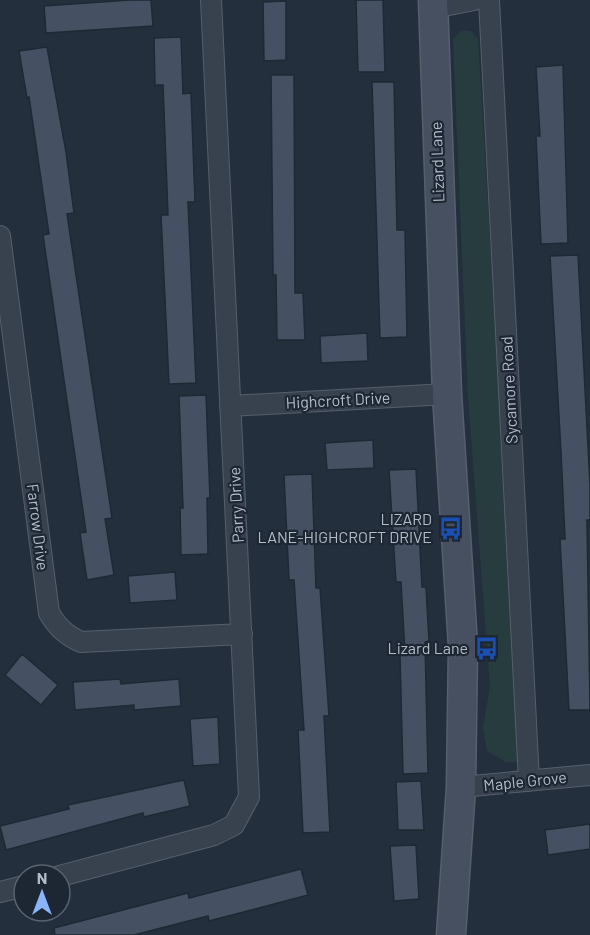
<svg xmlns="http://www.w3.org/2000/svg" width="590" height="935" viewBox="0 0 590 935" font-family="Barlow,sans-serif">
<style>
.green{fill:#263c3f}
.building{fill:#455162;stroke:#1f2835;stroke-width:1.5}
.lines{fill:none;stroke-linecap:round;stroke-linejoin:round}
.street-casing{stroke:#565f6c;stroke-width:22}
.secondary-casing{stroke:#565f6c;stroke-width:31}
.street{stroke:#38414e;stroke-width:20}
.secondary{stroke:#465061;stroke-width:28}
.labels{text-anchor:middle;stroke-width:4.5;stroke-linejoin:round;paint-order:stroke}
.street-label{font-size:16px;fill:#b4bcc9;stroke:#1d2633}
.poi-label{font-size:16px;fill:#b4bcc9;stroke:#1d2633;text-anchor:end}
</style>
<rect width="100%" height="100%" fill="#242f3e"/>
<path class="green" d="M462,30L471,31L478,39L521,753L519,762H506L487,751L483,728L490,687L468,397L453,39Z"/>
<path class="building" d="M130,0H151L153,26L46,33L44,6Z
M356,0H383L385,72H358Z
M286,1V60L264,61L263,2Z
M181,37L183,94L191,93L195,202H188L196,383L169,384L161,215H168L163,85H155L154,38Z
M47,47L66,152L74,213L67,214L112,518L105,519L114,575L87,580L80,533L86,532L43,235L49,234L29,97L27,98L19,51Z
M563,65L568,243L541,244L536,136H540L536,67Z
M271,75H294L295,293H303L305,340H277L276,275H273Z
M372,82H394L397,230H405L407,337L380,338Z
M578,255L590,485V520H587L590,710H569L560,539H565L561,452L550,256Z
M367,333L368,361L321,363L320,336Z
M206,395L210,498H207L208,554L181,555L180,508H183L179,396Z
M373,440L374,468L327,470L325,443Z
M416,469L422,587H426L429,641L425,642L428,773L403,774L400,654H405L401,582H396L389,470Z
M312,474L316,588H320L329,716H324L330,832L303,833L298,730H304L294,580H289L284,475Z
M175,572L177,600L130,603L128,576Z
M22,654L58,685L41,705L5,675Z
M120,679L121,684L179,679L181,706L134,710V705L75,710L73,682Z
M218,717L220,764L193,766L190,719Z
M184,780L190,806L144,817L143,813L6,850L0,826L69,809L68,805Z
M421,781L424,830H398L396,782Z
M590,824V849L548,855L545,830Z
M416,845L419,899L394,901L390,846Z
M301,869L308,895L209,921L208,916L134,935H55L54,928L188,893L189,898Z"/>
<g class="lines">
<defs>
<path id="street" d="M489,0L529,781
M433,8L474,0
M0,236L49,613C58,628 66,635 81,642L242,634
M230,406L447,394
M461,787L590,775
M60,876L214,835L234,825L249,797L211,0
M0,892L24,886"/>
<path id="secondary" d="M433,0L447,394L463,646L461,787L451,935"/>
</defs>
<use href="#street" class="street-casing"/>
<use href="#secondary" class="secondary-casing"/>
<use href="#street" class="street"/>
<use href="#secondary" class="secondary"/>
</g>
<defs>
<symbol id="bus-bare" viewBox="-9 -9 18 18"><path d="M-5-6H5V4H4V6H2V4H-2V6H-4V4H-5ZM-3.5-4V0h7V-4ZM-3.5 1.2v1.5H-2V1.2ZM2 1.2v1.5H3.5V1.2Z" fill="#1a4fb4" stroke="#1d2633" stroke-width="2.5" paint-order="stroke"/></symbol>
</defs>
<g fill-rule="evenodd">
<use href="#bus-bare" x="434" y="512" width="33" height="33"/>
<use href="#bus-bare" x="470" y="632" width="33" height="33"/>
</g>
<g class="labels">
<g class="street-label">
<text transform="translate(437 162) rotate(-92)" y="6">Lizard Lane</text>
<text transform="translate(509 390) rotate(-93)" y="6">Sycamore Road</text>
<text transform="translate(338 400) rotate(-3)" y="6">Highcroft Drive</text>
<text transform="translate(236 505) rotate(-93)" y="6">Parry Drive</text>
<text transform="translate(38 527) rotate(83)" y="6">Farrow Drive</text>
<text transform="translate(525 781) rotate(-6)" y="6">Maple Grove</text>
</g>
<g class="poi-label">
<text x="432" y="525">LIZARD<tspan x="432" dy="18">LANE-HIGHCROFT DRIVE</tspan></text>
<text x="468" y="654">Lizard Lane</text>
</g>
</g>
<g transform="translate(42 893)"><circle r="28" fill="#1d2633" stroke="#59626f" stroke-width="1.5"/>
<path d="M0-4.5L10 22L0 15L-10 22Z" fill="#8ab4f8"/>
<text y="-9" font-size="16" font-weight="bold" text-anchor="middle" fill="#b4bcc9">N</text>
</g>
</svg>
